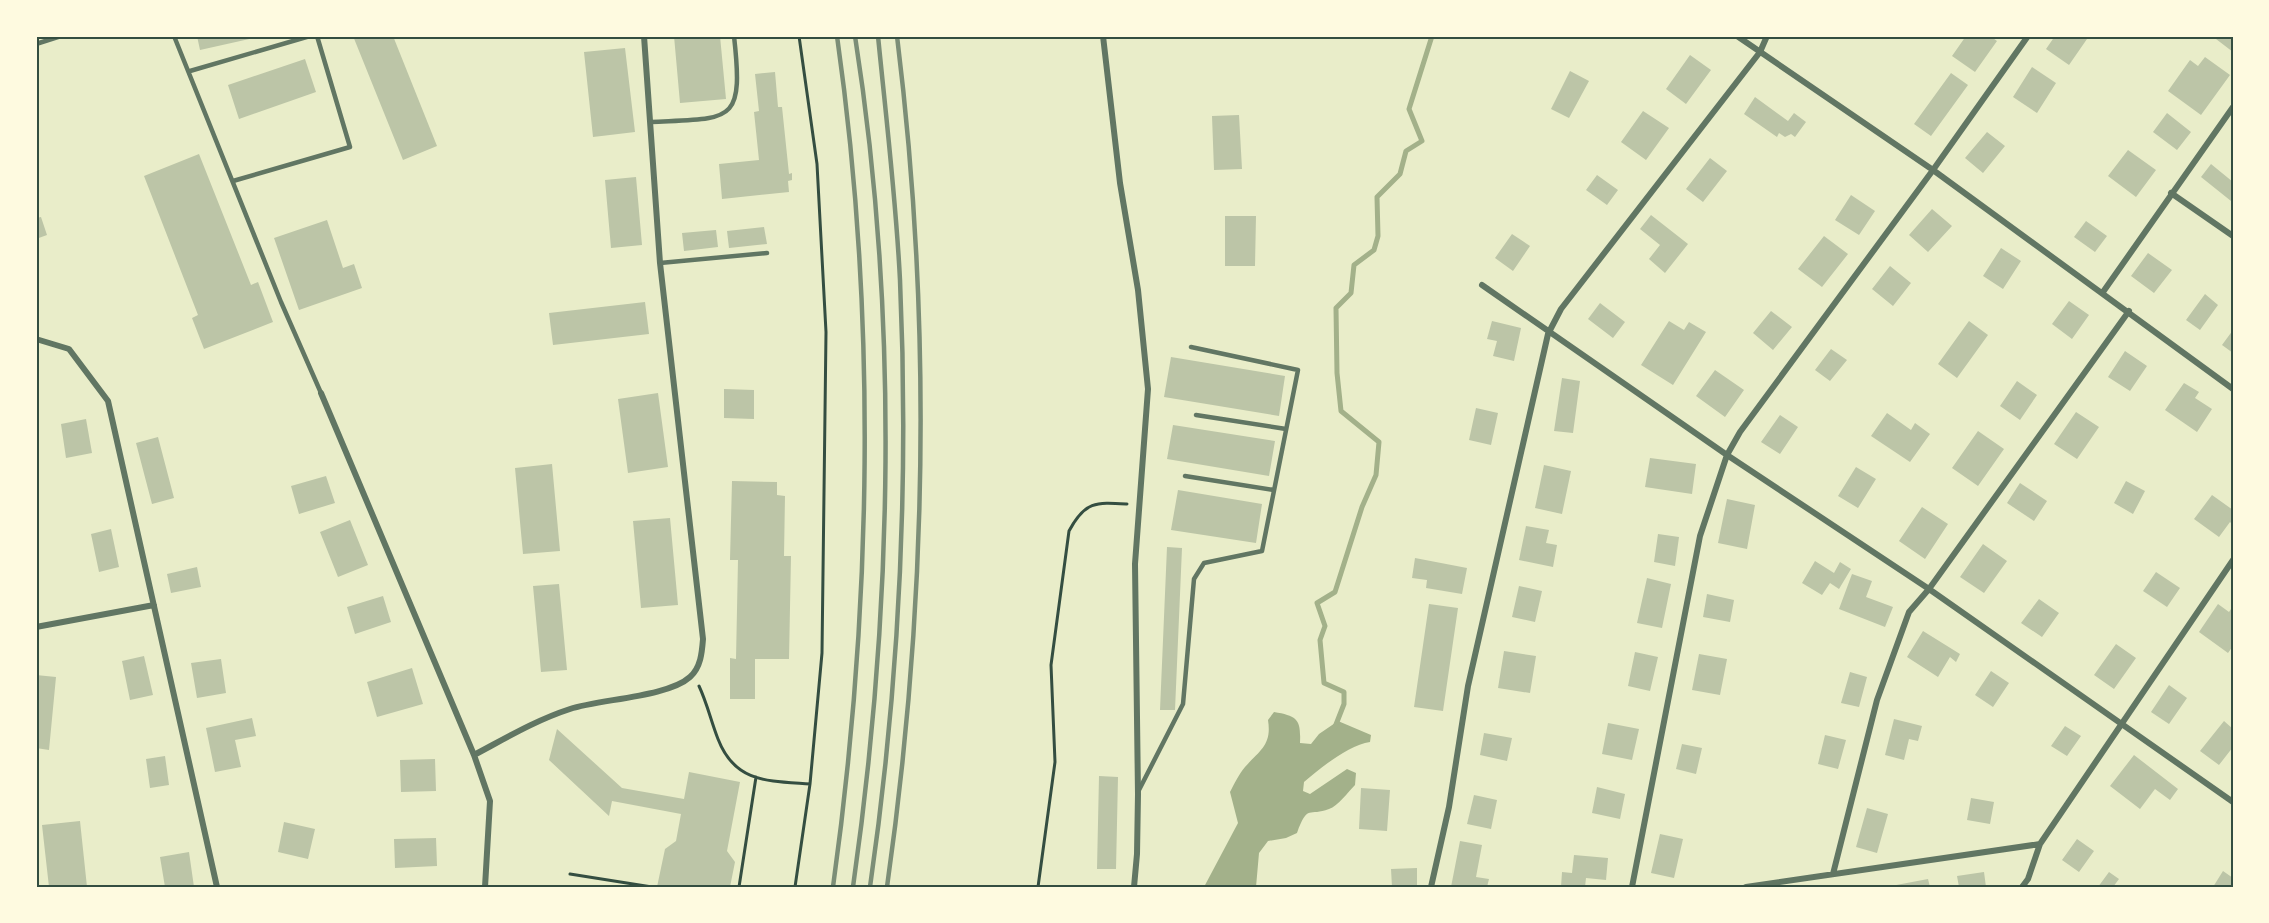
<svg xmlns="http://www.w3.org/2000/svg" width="2269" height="923" viewBox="0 0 2269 923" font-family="'Open Sans',sans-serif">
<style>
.water{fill:#a3b18a}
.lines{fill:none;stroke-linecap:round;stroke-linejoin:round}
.stream{stroke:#a3b18a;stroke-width:5}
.building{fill:#bcc5a7}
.path{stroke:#344e41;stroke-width:3}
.service{stroke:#617663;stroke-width:4.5}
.minor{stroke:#617663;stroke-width:6}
.rail{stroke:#7c8e77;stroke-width:4.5}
.neatline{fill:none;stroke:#344e41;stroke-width:2}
</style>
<rect width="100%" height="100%" fill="#e9edc9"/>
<path class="water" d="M1274,712C1298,716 1301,720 1300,743L1311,744L1319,734L1338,721L1371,735L1370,742C1349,745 1320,768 1304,782L1303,791L1310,794L1347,769L1356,773L1355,785C1348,792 1338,806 1329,809C1309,817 1308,803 1297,833L1286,838L1268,841L1259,853L1256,887H1204L1238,823L1230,792C1234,784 1239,774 1245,767C1260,750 1272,745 1268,720Z"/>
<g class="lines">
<path class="stream" d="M1335,727L1344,704V692L1324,683L1320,640L1325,626L1317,603L1335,592L1362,507L1376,475L1379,442L1341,411L1337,373L1336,308L1351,293L1354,265L1374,250L1378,236L1377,197L1400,174L1406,151L1422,141L1409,109L1432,36"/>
</g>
<path class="building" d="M197,36H258V37L200,50Z
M353,36H393L437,146L403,160Z
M674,36H720L726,99L680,103Z
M1966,36H1990L1997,41L1975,72L1952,56Z
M2055,36H2082L2087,39L2069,65L2046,49Z
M2218,36H2233V52L2216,39Z
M625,48L635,132L593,137L584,52Z
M1690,55L1711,70L1686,104L1666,89Z
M2205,57L2230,75L2201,115L2168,91L2190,60L2198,66Z
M305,59L316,92L239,119L228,85Z
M2032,67L2056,83L2037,113L2013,97Z
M1570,71L1589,81L1569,118L1551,109Z
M775,72L778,107H782L789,174L792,173V180L788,181L789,192L722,199L719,164L759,160L754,112L759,111L755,74Z
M1951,73L1968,85L1931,136L1914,124Z
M1755,97L1788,121L1794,113L1806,122L1795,137L1791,134L1785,137L1779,133L1777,137L1744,114Z
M1643,111L1669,128L1646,160L1621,142Z
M2167,113L2191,132L2177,150L2153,132Z
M1239,115L1242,169L1214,170L1212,116Z
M1987,132L2005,146L1983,173L1965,158Z
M2128,150L2156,170L2136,197L2108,176Z
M199,154L251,285L258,282L273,322L204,349L192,318L198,315L144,176Z
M1710,158L1727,171L1703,202L1686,189Z
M2211,164L2233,182L2231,201L2201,177Z
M1597,175L1618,190L1607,205L1586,190Z
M636,177L642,245L611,248L605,180Z
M1851,195L1875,211L1859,235L1835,220Z
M1932,209L1952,226L1928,252L1909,235Z
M1651,215L1688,244L1665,273L1649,259L1660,245L1640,229Z
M1225,216H1256L1255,266H1225Z
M41,217L47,235L36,239V218Z
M327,220L343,268L354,264L362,288L299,310L274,238Z
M2086,221L2107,236L2095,252L2074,237Z
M764,227L767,244L729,248L727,231Z
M716,230L718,247L684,251L682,233Z
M1512,234L1530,246L1513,271L1495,258Z
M1824,236L1848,254L1822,287L1798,269Z
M2001,248L2021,261L2003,289L1983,276Z
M2148,253L2172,270L2154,293L2131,276Z
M1890,266L1911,283L1893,306L1872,289Z
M2205,294L2218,305L2200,330L2186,320Z
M2069,301L2089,315L2072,339L2052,324Z
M645,302L649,334L553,345L549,313Z
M1600,303L1625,322L1613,338L1588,319Z
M1771,311L1792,327L1773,350L1753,333Z
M1492,321L1521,328L1514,361L1493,356L1497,341L1487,339Z
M1669,321L1684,330L1689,322L1706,332L1673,385L1641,365Z
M1969,321L1988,335L1957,378L1938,364Z
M2233,330V353L2222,345Z
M1831,349L1847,360L1830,381L1815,370Z
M2125,351L2147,366L2130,391L2108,377Z
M1171,357L1285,376L1279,416L1164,397Z
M1715,370L1744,390L1725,417L1696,396Z
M1562,378L1580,381L1573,433L1554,431Z
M2017,381L2037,395L2020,420L2000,406Z
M2184,383L2199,392L2195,398L2212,409L2197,432L2165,410Z
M724,389L754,390V419L724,418Z
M658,393L668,467L628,473L618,399Z
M1476,408L1498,413L1491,445L1469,440Z
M2076,412L2099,427L2077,459L2054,444Z
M1887,413L1911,430L1915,423L1930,434L1910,462L1871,436Z
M1780,415L1798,427L1780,454L1761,442Z
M86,419L92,453L66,458L61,424Z
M1173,425L1275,441L1269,476L1167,459Z
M1978,431L2004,449L1978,486L1952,468Z
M158,437L174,498L152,504L136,443Z
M1650,458L1696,464L1692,494L1645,487Z
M552,464L560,551L523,554L515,468Z
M1544,465L1571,471L1562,514L1535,508Z
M1856,467L1876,479L1858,508L1838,496Z
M326,476L335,503L299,514L291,486Z
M732,481L777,482V495L785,496L784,556H791L789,659H755V699H730V658L736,659L738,560H730Z
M2126,481L2145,491L2133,514L2114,503Z
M2020,483L2047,501L2034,521L2007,503Z
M1178,490L1262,504L1256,543L1171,530Z
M2212,495L2233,510V525L2230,522L2219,537L2194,519Z
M1727,499L1755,505L1747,549L1718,543Z
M1922,507L1948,524L1925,559L1899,541Z
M670,518L678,605L641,608L633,521Z
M350,520L368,565L338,577L320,532Z
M1526,526L1549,530L1546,543L1557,545L1553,567L1519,560Z
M111,529L119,567L99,572L91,534Z
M1658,534L1679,537L1675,566L1654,562Z
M1983,544L2007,561L1984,593L1960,577Z
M1167,547L1182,548L1175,710H1160Z
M1415,558L1467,568L1462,594L1426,588L1427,580L1412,578Z
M1815,561L1834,573L1840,562L1851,569L1839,589L1830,583L1822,595L1802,583Z
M197,567L201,587L171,593L167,574Z
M2156,572L2180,588L2167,607L2143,591Z
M1852,574L1872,581L1866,597L1893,607L1885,627L1839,609Z
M1647,578L1671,584L1662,628L1637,623Z
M559,584L567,670L541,672L533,586Z
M1519,586L1542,591L1535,622L1512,617Z
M1707,594L1734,600L1730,622L1703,617Z
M383,596L391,622L355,634L347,607Z
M2039,599L2059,613L2042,637L2021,623Z
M1429,604L1458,608L1443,711L1414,707Z
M2218,604L2229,612L2233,606V646L2228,653L2199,632Z
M1923,631L1960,654L1956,662L1950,657L1938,677L1907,657Z
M2116,644L2136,658L2114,689L2094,675Z
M1504,651L1536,656L1530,693L1498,688Z
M1635,652L1658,657L1650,691L1628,686Z
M1699,654L1727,659L1720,695L1692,690Z
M144,656L153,695L130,700L122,661Z
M221,659L226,693L197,698L191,663Z
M412,668L423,704L377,717L367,682Z
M1991,671L2009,683L1993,707L1975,695Z
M1850,672L1867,677L1859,707L1841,703Z
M36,675L56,677L49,750L36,748Z
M2169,685L2187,698L2169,724L2151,712Z
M252,718L256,736L235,740L241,767L215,772L206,728Z
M1894,719L1922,726L1918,741L1909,739L1904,760L1885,755Z
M2224,721L2233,729V747L2219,765L2200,751Z
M1608,723L1639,729L1632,760L1602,754Z
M2065,726L2081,736L2067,756L2051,746Z
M557,729L622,788L684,799L689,772L740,782L727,851L735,862L730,887H657L665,849L676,841L681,814L612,801L609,816L549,760Z
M1484,733L1512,738L1507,761L1480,755Z
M1825,735L1846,740L1838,769L1818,764Z
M1682,744L1702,748L1696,774L1676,769Z
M2134,755L2178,789L2170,800L2155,789L2140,809L2110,786Z
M165,756L169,785L150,788L146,759Z
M435,759L436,791L401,792L400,760Z
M1099,776L1118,777L1116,869H1097Z
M1597,787L1625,794L1620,819L1592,813Z
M1361,788L1390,790L1387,831L1359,829Z
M1474,795L1497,800L1491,829L1467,824Z
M1971,798L1994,802L1990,824L1967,820Z
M1867,808L1888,814L1877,853L1856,847Z
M80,821L87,887H49L42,825Z
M284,822L315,829L308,859L278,852Z
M1660,834L1683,839L1674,878L1651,873Z
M436,838L437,866L395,868L394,839Z
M2077,839L2094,851L2079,872L2062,860Z
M1460,841L1482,845L1476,877L1489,879L1487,887H1451Z
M189,852L194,887H165L160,857Z
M1574,855L1608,858L1606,880L1586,878L1585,887H1561L1562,872L1572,873Z
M1417,868V887H1392L1391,869Z
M2223,871L2233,878V887H2213Z
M1984,872L1986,887H1959L1957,876Z
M2109,872L2119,879L2113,887H2098Z
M1928,879L1930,887H1891V886Z"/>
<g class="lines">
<path class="path" d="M699,686C707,703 711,721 718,739C735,783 768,781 810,784
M570,874L652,887
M739,887L756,777
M795,887L810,784L822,653L826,332L817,164L799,36
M1038,887L1055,762L1051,665L1069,531C1085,501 1096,502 1127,504"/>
<path class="service" d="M174,36L281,302L321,393
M36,44L61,36
M190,71L310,36
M651,122C732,118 744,125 734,36
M233,181L350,147L317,36
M660,263L767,253
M1196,415L1286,429
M1185,476L1274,490
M1139,790L1183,704L1194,579L1204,563L1262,551L1298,370L1191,347"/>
<path class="minor" d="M1103,36L1120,183L1138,290L1148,389L1135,564L1138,794L1137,854L1134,887
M1737,36L1933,170L2233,389
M2171,193L2233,236
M1482,285L1727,455L1929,589L2233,802
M2103,292L2233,107
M36,339L69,349L108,401L217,887
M321,393L474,755L490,801L485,887
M36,627L154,605
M474,755C506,738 536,720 570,709C600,699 668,697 690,677C701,667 702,652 703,639L660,263L644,36
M1833,874L1877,700L1909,612L1929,589L2129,311
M1431,887L1449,807L1468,686L1548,334L1561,309L1760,52L1767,36
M1632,887L1700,536L1727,455L1740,432L1933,170L2028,36
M1746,887L2040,844
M2022,887L2028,879L2040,844L2233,560"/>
<path class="rail" d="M833,887C872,607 877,316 837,36
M853,887C893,607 899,316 855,36
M870,887C899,687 909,482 900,280C896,199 886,117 878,36
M887,887C927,606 932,318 897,36"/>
</g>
<rect width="2269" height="923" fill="none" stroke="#fefae0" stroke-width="75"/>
<rect x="38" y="38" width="2194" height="848" class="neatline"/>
</svg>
